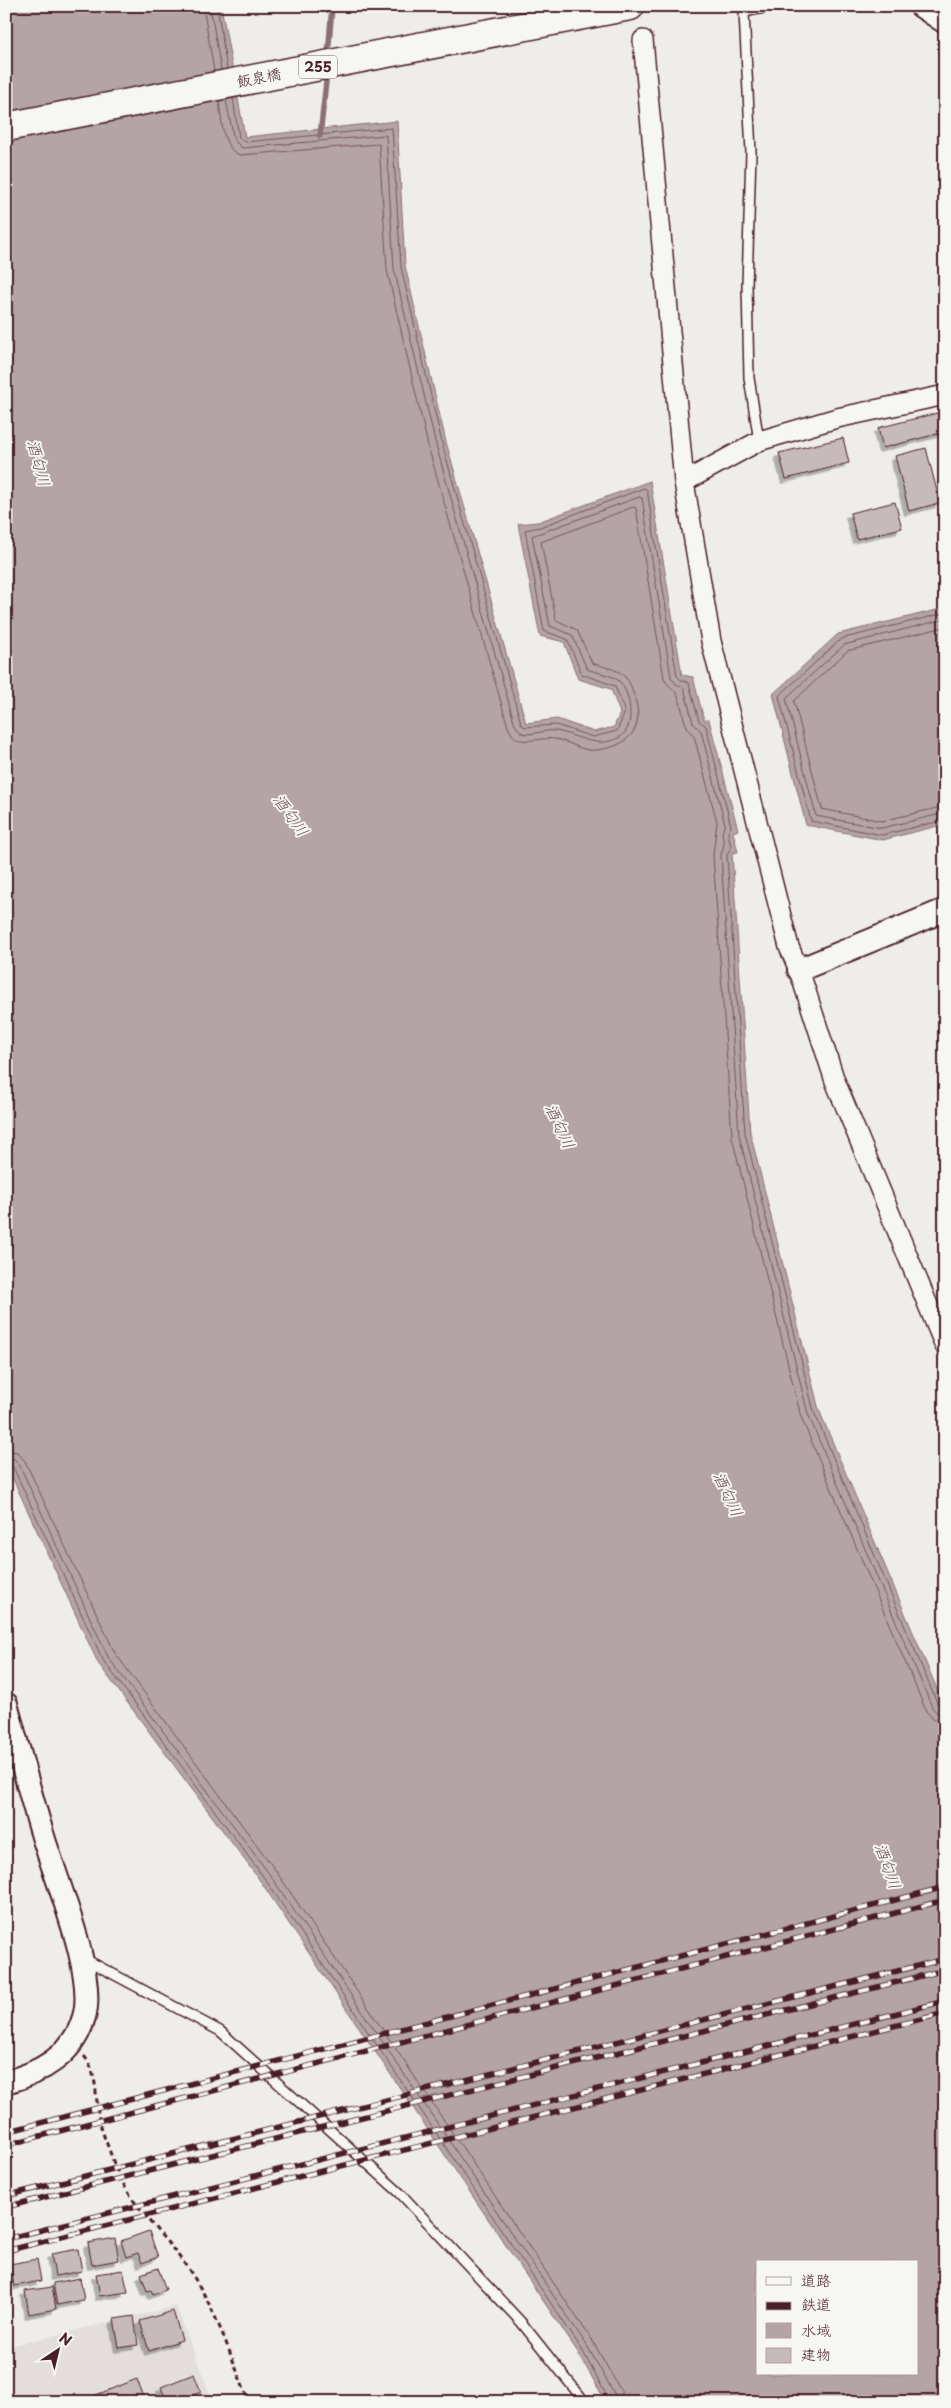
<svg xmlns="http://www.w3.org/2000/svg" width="951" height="2408" viewBox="0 0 951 2408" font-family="'Playpen Sans','Klee One',sans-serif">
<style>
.built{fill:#e3dedc}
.water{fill:#b4a4a5;stroke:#8a6f74;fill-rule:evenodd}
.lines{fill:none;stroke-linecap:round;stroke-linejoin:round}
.shore{stroke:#74545c;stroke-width:1}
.stream{stroke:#8a6f74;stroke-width:5.5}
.building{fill:#c6babb;stroke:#4a1f2b;filter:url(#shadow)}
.service-casing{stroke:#4a1f2b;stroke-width:12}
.minor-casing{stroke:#4a1f2b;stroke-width:22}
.tertiary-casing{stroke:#4a1f2b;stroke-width:26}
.trunk-casing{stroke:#4a1f2b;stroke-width:31}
.path{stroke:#4a1f2b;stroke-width:3;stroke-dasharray:5 4;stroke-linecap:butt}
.service{stroke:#f6f6f2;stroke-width:9}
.minor{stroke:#f6f6f2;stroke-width:19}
.tertiary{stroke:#f6f6f2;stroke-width:22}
.trunk{stroke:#f6f6f2;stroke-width:28}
.rail-casing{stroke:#4a1f2b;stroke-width:5.5}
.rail{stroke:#f6f6f2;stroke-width:4;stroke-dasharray:11;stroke-linecap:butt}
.labels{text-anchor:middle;stroke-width:4;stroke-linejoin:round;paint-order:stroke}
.shield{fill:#f6f6f2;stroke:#7e6067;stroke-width:1}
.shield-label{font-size:14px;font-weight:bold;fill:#4a1f2b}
.street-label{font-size:15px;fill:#4a1f2b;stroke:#f6f6f2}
.water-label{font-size:16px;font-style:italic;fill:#6f4e56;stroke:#f6f6f2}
</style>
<defs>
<filter id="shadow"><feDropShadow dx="-4.5" dy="4.5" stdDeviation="0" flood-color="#0004"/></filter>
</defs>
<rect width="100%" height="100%" fill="#efedea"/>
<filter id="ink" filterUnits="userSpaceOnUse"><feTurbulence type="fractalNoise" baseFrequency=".02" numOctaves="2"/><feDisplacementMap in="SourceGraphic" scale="10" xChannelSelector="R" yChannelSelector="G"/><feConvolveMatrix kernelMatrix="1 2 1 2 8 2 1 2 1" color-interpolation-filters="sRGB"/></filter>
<g filter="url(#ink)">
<path class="built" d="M176,2306L213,2402H6V2347Z"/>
<path class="water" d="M6,6H221L245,137L397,121L405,266L446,442L526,723L557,719L594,732L614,727L620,713L611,689L578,679L564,642L540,636L518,524L538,522L650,481L682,675L693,677L704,720H709L738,830L733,832L738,852L732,853L750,1132L819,1410L945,1708V2402H606L577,2351L261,1882L98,1663L6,1464ZM757,2262H917V2374H757Z
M945,608V824L883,840L806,825L773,694L838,634Z"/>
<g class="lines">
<path class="shore" d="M203,6L214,71
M210,6L221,70
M217,6L227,69
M233,98L239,138L245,142L392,128L401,267L442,443L521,723L524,727L556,725L593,737L617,731L625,712L615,686L582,674L567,639L544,631L525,530L540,527L644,488L647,490L677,676L681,680L689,683L699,721L706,726L731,826L728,833L731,847L727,855L745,1133L814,1412L938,1705L945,1708
M226,100L234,140L242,148L386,135L394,269L436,445L515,725L522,733C533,736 545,729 556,731C578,735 597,750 620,737C636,728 631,692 619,681C612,674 596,673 587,669L572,635L550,626L532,536L639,497L642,498L671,677L676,684L684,688L693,723L701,731L725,824L722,833L724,845L721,855L739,1135L808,1414L932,1707L937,1713L945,1715
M219,101C222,119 221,148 240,155L379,144L387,270L428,446L508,727C517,750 537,736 555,739C569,741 582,752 596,750C628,747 646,729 634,696C632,689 630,681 624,676C617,668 602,667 592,663L577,630L556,620L541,542L633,507L636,508L664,678C667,687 676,689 678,696C684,711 682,725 694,736L717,822L713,855L732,1137L801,1417L926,1711L933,1719L945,1722
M945,613L841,639L779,696L811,821L882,835L945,820
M945,619L844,645L786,698L816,816L882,828L945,813
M945,627L847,651L794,701L822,809L882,821L945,806
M6,1450L17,1452L25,1461L115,1653L276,1871L592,2340L621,2391L623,2402
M6,1458L14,1459L19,1464L108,1657L270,1875L586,2344L615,2395L616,2402
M6,1464L13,1467L103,1660L265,1879L581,2348L610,2402"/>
<path class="stream" d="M328,56L332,6
M320,136L327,73"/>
</g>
<path class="building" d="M945,411V432L883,448L878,428Z
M843,438L849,463L786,479L779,453Z
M926,448L940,503L909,511L895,456Z
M895,502L902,528L857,539L850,513Z
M149,2231L158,2257L142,2263L138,2253L126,2257L121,2241Z
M115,2238L119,2260L92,2265L88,2243Z
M78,2249L82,2271L55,2276L51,2254Z
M37,2259L41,2281L14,2286L10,2264Z
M158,2268L166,2290L153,2295L151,2290L147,2291L141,2274Z
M123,2270L128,2292L100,2296L96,2274Z
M80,2278L84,2300L57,2305L53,2283Z
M52,2287L56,2309L29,2314L25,2291Z
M8,2302L12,2324L6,2325V2303Z
M173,2311L182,2340L149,2351L140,2321Z
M134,2316L138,2345L119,2348L114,2319Z
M194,2374L201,2392L175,2402H167L161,2387Z
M137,2379L146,2402H78Z"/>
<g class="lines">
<defs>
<path id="service" d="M759,441L749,378L747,286L751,152L744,12L774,6
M83,1958L220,2031L400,2193L521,2322L585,2402"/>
<path id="minor" d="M643,40L684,482L711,641L789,947L799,970L835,1081L945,1346
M684,482L759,441L837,418L945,395"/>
<path id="tertiary" d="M921,6L945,22
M799,970L945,910
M6,1704C18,1747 29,1790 42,1833C55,1878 97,1974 84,2017C74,2054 41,2073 6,2082"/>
<path id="trunk" d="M6,127L630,6"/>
</defs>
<use href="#service" class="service-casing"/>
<use href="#minor" class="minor-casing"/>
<use href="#tertiary" class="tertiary-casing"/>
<use href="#trunk" class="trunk-casing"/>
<path class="path" d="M84,2056C98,2072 95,2098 99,2118C101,2131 108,2145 112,2158C130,2210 165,2233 193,2276C218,2314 232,2360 249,2402"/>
<use href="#service" class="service"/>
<use href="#minor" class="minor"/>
<use href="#tertiary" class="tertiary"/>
<use href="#trunk" class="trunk"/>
<defs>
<path id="rail" d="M6,2132L945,1887
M6,2145L945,1900
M6,2196L945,1959
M6,2207L945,1970
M6,2239L945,2001
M6,2251L945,2013"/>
</defs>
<use href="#rail" class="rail-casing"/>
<use href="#rail" class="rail"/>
</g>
</g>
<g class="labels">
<rect class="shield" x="299" y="55.5" width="38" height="23" rx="4"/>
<g class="shield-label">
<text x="318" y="72">255</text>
</g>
<g class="street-label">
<text transform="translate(259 78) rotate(-11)" y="5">飯泉橋</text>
</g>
<g class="water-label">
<text transform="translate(39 463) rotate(75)" y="6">酒匂川</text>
<text transform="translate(291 815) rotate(54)" y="6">酒匂川</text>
<text transform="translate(560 1126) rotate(65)" y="6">酒匂川</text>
<text transform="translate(728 1494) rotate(65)" y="6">酒匂川</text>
<text transform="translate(888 1866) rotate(70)" y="6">酒匂川</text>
</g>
</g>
<rect width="951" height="2408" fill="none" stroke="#f6f6f2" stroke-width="25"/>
<rect x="12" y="12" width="926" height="2383" fill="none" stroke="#4a1f2b" stroke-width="2" filter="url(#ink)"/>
<rect x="756" y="2260" width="162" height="115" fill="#f6f6f2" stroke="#b1a0a2"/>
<rect x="766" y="2277" width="25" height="8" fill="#f6f6f2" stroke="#b1a0a2"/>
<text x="801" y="2286" font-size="15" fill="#4a1f2b">道路</text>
<rect x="766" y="2302" width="25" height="8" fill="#4a1f2b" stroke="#b1a0a2"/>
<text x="801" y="2310" font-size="15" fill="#4a1f2b">鉄道</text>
<rect x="766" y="2323" width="25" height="15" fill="#b4a4a5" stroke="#b1a0a2"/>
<text x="801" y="2336" font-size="15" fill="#4a1f2b">水域</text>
<rect x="766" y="2348" width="25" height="15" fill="#c6babb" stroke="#b1a0a2"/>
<text x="801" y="2360" font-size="15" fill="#4a1f2b">建物</text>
<g transform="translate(58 2350) rotate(35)" stroke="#f6f6f2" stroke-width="4" paint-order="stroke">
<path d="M0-4L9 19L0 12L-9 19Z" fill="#4a1f2b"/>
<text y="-8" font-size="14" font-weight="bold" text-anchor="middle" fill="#4a1f2b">N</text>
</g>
</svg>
